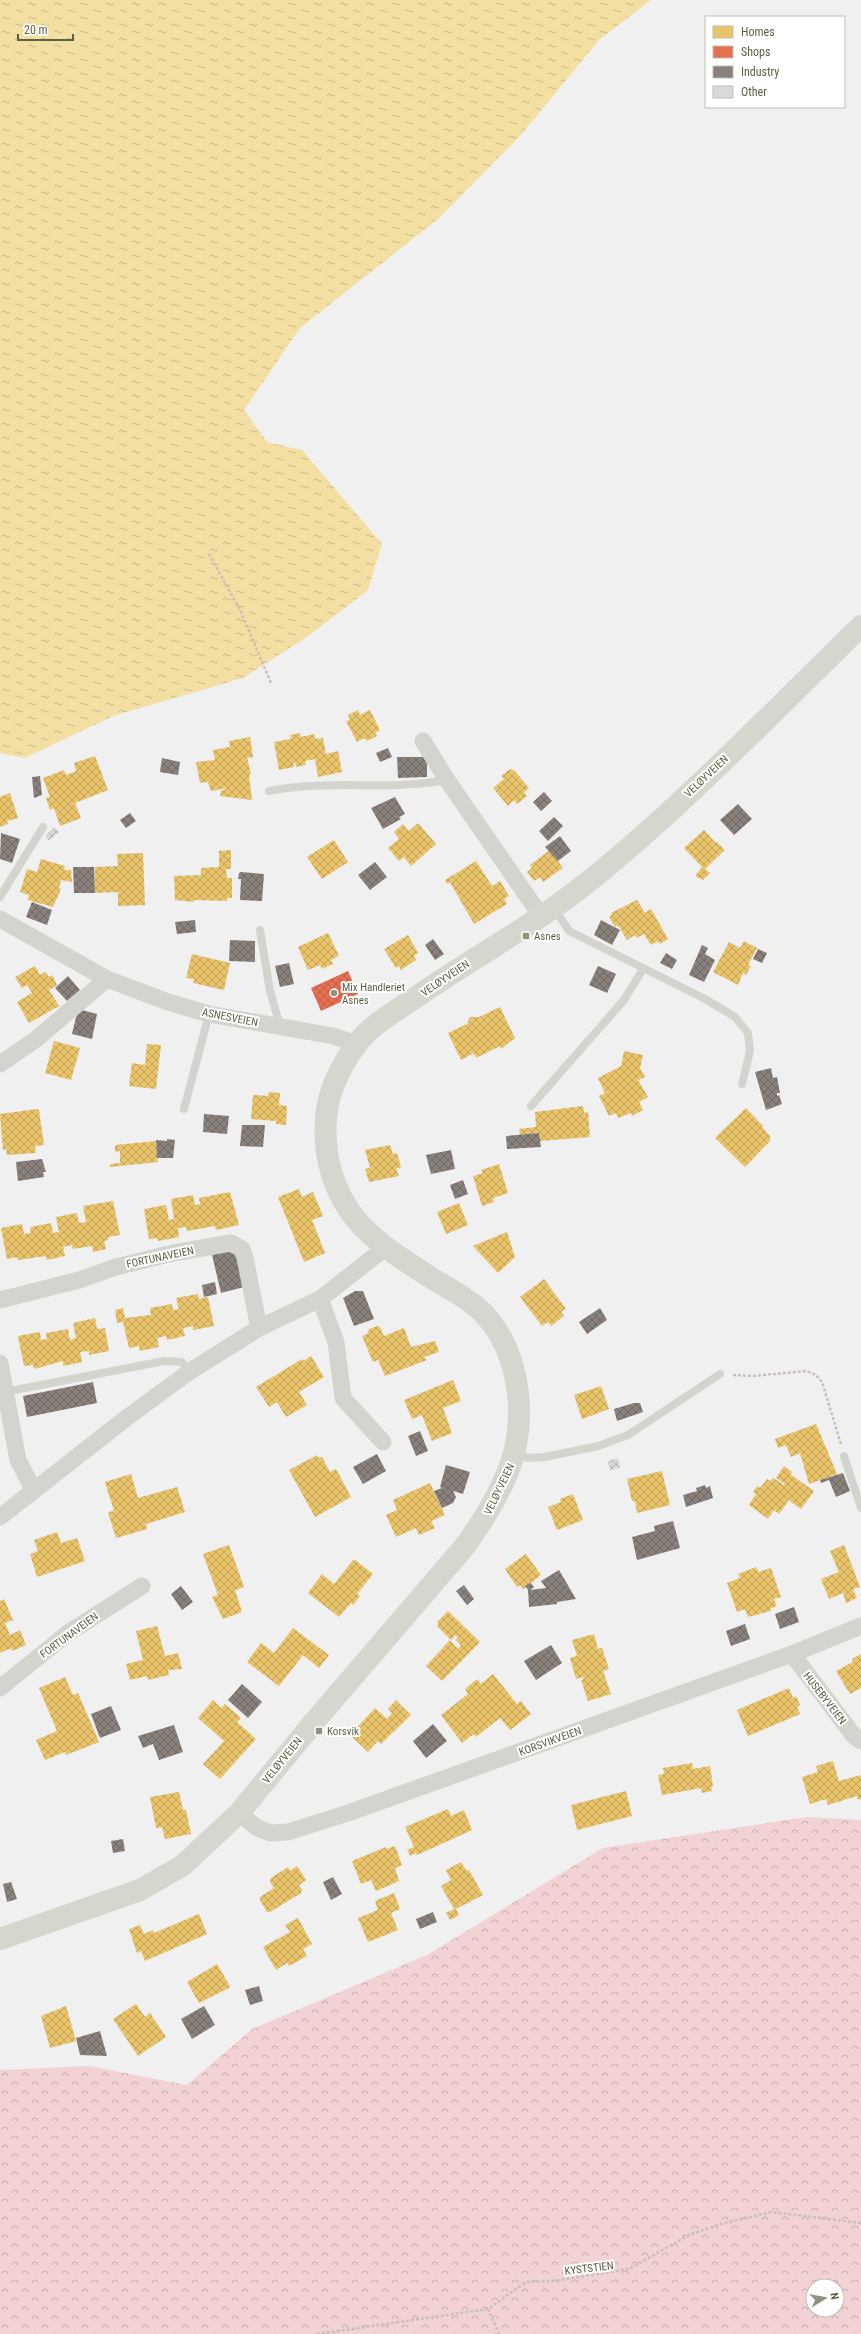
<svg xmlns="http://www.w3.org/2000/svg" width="861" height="2334" viewBox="0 0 861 2334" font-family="'Roboto Condensed',sans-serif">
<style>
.forest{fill:url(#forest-crowns);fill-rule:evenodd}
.water{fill:url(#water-ripples)}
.homes{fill:url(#homes-cross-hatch)}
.shops{fill:url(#shops-cross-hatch)}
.industry{fill:url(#industry-cross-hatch)}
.building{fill:url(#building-cross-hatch)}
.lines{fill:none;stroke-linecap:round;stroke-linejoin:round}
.path{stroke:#cbbfbb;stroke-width:2.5;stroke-dasharray:3 2;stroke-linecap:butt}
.lane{stroke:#d4d4ce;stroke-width:8}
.street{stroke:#d4d4ce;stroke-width:17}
.secondary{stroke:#d5d6ce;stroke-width:22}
.poi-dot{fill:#929281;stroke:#fff;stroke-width:1.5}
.labels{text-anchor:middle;stroke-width:4;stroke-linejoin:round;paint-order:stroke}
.street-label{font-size:11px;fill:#5f5f45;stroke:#fff}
.poi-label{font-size:11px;fill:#5f5f45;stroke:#fff;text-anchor:start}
</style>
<defs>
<pattern id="forest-crowns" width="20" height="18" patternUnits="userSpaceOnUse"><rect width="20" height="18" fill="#f2d2d4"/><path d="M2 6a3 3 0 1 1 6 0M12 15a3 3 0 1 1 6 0" fill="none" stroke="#c7aeae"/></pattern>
<pattern id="water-ripples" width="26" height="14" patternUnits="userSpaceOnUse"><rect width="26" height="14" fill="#f4dfa3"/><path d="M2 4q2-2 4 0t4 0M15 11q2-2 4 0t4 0" fill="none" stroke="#c9b887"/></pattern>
<pattern id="homes-cross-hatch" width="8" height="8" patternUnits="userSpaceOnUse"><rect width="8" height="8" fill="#e9c46a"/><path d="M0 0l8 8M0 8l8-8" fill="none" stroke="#c0a259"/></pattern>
<pattern id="shops-cross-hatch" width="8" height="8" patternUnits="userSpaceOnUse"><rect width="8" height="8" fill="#e76f51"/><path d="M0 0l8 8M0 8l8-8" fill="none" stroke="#be5e45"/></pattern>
<pattern id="industry-cross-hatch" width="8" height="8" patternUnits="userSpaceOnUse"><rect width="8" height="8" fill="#8a817c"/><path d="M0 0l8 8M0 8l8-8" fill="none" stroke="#6e6862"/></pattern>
<pattern id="building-cross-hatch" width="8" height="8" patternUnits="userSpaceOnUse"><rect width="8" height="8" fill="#d9d9d7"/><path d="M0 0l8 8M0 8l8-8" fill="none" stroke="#b3b3b0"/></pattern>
</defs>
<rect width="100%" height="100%" fill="#f0f0f1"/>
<path class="forest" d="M807,1817L861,1820V2334H0V2070L88,2066L187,2085L252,2029L427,1955L603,1848ZM813,2286H837V2310H813Z"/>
<path class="water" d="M0,0H651L599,40L520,136L438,219L300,328L244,410L267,442L302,450L382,544L368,590L308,636L243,678L113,716L25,758L0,753Z"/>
<path class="homes" d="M358,710L360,715L370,710L380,730L375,733L377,736L367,741L365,738L357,742L346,721L350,720L348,715Z
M300,733L301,737L314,734L315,739L323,738L326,754L338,751L342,772L318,777L315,759L305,761L306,765L296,767L295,762L293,763L294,767L279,770L274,742L291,739L290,735Z
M250,737L253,757L247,758L251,774L249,775L252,800L220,796L221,791L227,788L211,791L208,782L200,783L196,762L215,760L213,750L230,747L229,741Z
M95,756L108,790L75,803L81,818L60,826L54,808L50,810L46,798L50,797L43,778L64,770L66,775L76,771L74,763Z
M510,769L514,770L529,788L524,792L527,796L517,804L514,800L508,806L493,788L504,779L501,776Z
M10,793L18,818L7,821L8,824L0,827V797Z
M418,823L436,844L411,866L404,857L399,861L388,848L399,839L394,832L403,824L409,831Z
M704,830L716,843L717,842L725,850L705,869L710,873L703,880L695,876L702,867L684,848Z
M334,840L348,862L322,879L307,857Z
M231,850V869H226L227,878H232V898H227V901L194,900V902L175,900L174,876L201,875V868L219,867V851Z
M550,850L563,868L543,882L540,877L534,881L527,872L532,868L530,865Z
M143,853L145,905L118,906V892L95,893V867L118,866L117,854Z
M41,859L65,866L64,870H71L72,882L61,880L59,888L61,889L53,907L28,900L29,895L20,892L27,869L37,872Z
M476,861L492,886L500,881L509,896L504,899L507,904L474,924L450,882L447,884L445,880Z
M637,900L645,913L651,909L668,939L660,944L658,941L651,945L644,934L637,938L635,935L627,940L618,925L615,927L609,917L612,915L611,913Z
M328,933L339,956L331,960L333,964L322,969L320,965L308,970L298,947Z
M408,935L418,953L414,956L416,960L401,970L399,966L396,968L384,949Z
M744,941L757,948L748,965L751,966L746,975L743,973L738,985L713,972L729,942L740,948Z
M192,954L230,963L224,990L193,983L194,979L186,978Z
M35,966L40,975L45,972L49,977L52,975L57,985L49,990L59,1006L29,1023L17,1002L32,993L27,985L22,988L15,977Z
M500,1007L515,1038L501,1049L500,1046L476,1058L474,1053L461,1060L448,1033L467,1024L470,1017H479Z
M54,1041L80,1048L71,1080L45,1073Z
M147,1044L161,1045L156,1089L129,1086L132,1063L145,1065Z
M624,1051L643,1055L640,1068L645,1077L638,1080L648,1097L639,1102L643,1110L632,1116L631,1113L618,1118L616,1113L609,1116L599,1096L605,1093L598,1078L621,1066Z
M269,1092L280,1093L279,1105L287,1106L286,1125L276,1124V1121L251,1119L253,1095L268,1096Z
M583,1106L584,1113L588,1112L590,1137L540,1141L539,1133L520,1135L519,1129L536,1127L535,1112Z
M746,1108L763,1126L762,1127L770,1136V1141L745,1167L715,1138Z
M37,1109L39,1110L44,1145L35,1146L36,1153L7,1155L6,1149L3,1150L0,1114Z
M156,1141L158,1162L110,1167V1164L120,1163V1151L115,1152V1145Z
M390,1145L393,1154L397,1153L401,1167L396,1169L399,1176L369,1182L365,1169L370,1168L365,1150Z
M499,1164L508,1193L493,1198L494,1202L482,1206L473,1176L483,1173L481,1170Z
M299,1189L302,1197L313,1192L323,1216L312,1220L325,1253L304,1262L278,1197Z
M230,1192L239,1225L216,1230L215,1226L187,1231L186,1227L178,1228L179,1237L158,1241L157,1238L149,1239L144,1209L166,1205L169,1220L174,1219L171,1199L193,1195L195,1205L200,1204L199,1198Z
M113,1201L120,1235L108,1237V1240L104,1241L106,1249L93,1252L92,1246L73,1249L72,1245L63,1247L65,1256L47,1260L46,1256L18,1260L17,1257L7,1259L1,1228L22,1224L24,1234L31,1233L30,1227L51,1223L53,1233L59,1232L56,1217L77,1213L79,1223L86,1222L83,1206Z
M459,1203L468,1225L446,1234L437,1212Z
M507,1232L515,1257L498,1273L473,1246Z
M544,1279L566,1309L561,1312L564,1316L551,1326L548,1322L542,1326L520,1297Z
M198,1294L199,1299L208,1297L214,1326L193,1330V1326L183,1328L185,1336L167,1340L166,1336L157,1338L159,1347L140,1351L139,1346L129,1348L123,1322L117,1323L115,1310L123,1308L125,1318L151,1315L150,1308L172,1304L173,1310L179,1309L176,1298Z
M95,1318L97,1329L105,1328L109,1351L89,1355V1351L80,1352L82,1362L63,1366V1361L34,1369L33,1365L24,1366L18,1336L40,1332L41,1340L47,1339L46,1333L68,1329L70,1340L76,1338L73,1323Z
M377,1326L380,1327L384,1336L404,1328L411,1347L435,1341L439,1352L424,1357L427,1360L385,1376L378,1360L373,1362L362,1336L367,1334L369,1329Z
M311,1356L324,1377L299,1392L307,1405L286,1417L277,1402L269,1407L256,1387L302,1359L304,1361Z
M453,1380L461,1401L443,1408L452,1433L432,1441L422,1415L412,1419L404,1400Z
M601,1386L609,1409L582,1419L574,1395Z
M816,1424L837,1474L809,1484L800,1453L791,1457L786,1445L778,1448L775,1439Z
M317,1455L319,1458L322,1457L330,1472L336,1469L351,1497L315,1517L289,1470Z
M784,1466L792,1472L790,1474L814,1491L801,1509L784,1497L788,1500L787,1503L779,1514L774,1510L768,1519L749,1505L756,1494L753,1492L757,1486L760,1488L767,1479L770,1481L773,1478L784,1485L785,1484L776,1478Z
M662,1471L670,1505L637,1513L635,1501H632L627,1479Z
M131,1474L138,1498L177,1487L185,1512L146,1524L147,1529L116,1538L108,1512L114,1511L105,1482Z
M430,1483L445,1515L431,1521L435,1528L419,1535L416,1528L396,1537L386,1515L397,1510L393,1500Z
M573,1494L583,1520L557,1530L548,1507L561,1502L560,1499Z
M57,1532L61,1543L77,1538L85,1561L37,1577L30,1554L38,1551L34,1540Z
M229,1545L244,1587L235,1590L242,1612L223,1619L212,1597L218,1595L203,1554Z
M844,1545L860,1587L853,1589L857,1598L846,1603L843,1593L829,1599L821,1579L839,1572L830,1551Z
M526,1554L541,1575L523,1589L520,1585L517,1587L505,1569Z
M354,1559L373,1574L357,1594L360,1596L353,1605L351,1603L339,1617L308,1593L322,1574L334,1584Z
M756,1567L758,1572L771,1568L781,1597L774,1599L777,1606L770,1609L771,1611L748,1617L745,1609L737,1612L727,1583L740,1578L738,1574Z
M4,1599L13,1620L5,1623L10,1635L20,1630L26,1645L12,1651L11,1648L0,1653V1601Z
M448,1611L480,1642L442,1681L426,1666L450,1640L458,1649L461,1645L456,1640L458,1638L455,1635L451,1640L437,1626L439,1624L437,1622Z
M157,1626L165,1656L178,1653L182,1669L168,1670L169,1675L148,1680L147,1676L130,1680L126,1664L143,1660L136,1631Z
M293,1628L329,1655L319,1668L303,1655L279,1686L247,1662L261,1643L274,1653Z
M594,1634L598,1649L602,1648L609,1669L603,1671L611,1694L588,1701L581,1680H583V1677L576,1679L570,1658L577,1656L572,1640Z
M861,1654V1688L850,1694L836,1671L853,1662L852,1659Z
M493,1674L517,1704L521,1701L531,1714L510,1730L500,1718L476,1737L474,1734L462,1743L441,1715L468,1694L465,1689L477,1679L481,1684Z
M65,1677L73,1695L78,1693L99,1742L66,1755L65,1752L45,1760L36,1740L57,1731L39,1688Z
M789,1688L793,1698L796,1696L800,1705L797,1707L800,1714L748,1736L737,1710Z
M213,1700L221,1708L225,1704L241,1718L237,1722L256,1739L220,1779L203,1764L224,1741L198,1718Z
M396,1700L411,1715L381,1744L378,1741L368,1752L350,1735L375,1708L387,1719L392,1713L388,1709Z
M833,1761L839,1781L861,1775V1799L858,1800L857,1796L828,1805L826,1799L810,1804L802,1777L818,1772L816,1766Z
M692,1763L693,1769L710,1766L713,1786L711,1787L712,1791L702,1793L701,1788L662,1795L658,1775L664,1774L663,1768Z
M626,1791L632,1816L577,1830L571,1805Z
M179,1792L183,1810H186L191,1834L165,1839L162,1827L156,1828L150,1797Z
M448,1809L451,1816L464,1810L472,1830L417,1855L416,1853L410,1856L407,1850L414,1847L405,1827Z
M395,1846L402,1865L395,1868L399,1881L376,1891L371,1880L361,1884L352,1861L386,1847L387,1849Z
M461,1862L467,1871L469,1870L483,1895L456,1909L459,1915L450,1920L446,1913L454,1909L441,1886L451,1880L446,1870Z
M297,1866L306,1880L299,1885L302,1889L301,1893L270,1912H267L260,1900V1897L274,1888L270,1882L271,1878L288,1867L290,1871Z
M394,1893L400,1909L391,1913L398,1930L368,1942L358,1918L378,1910L375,1901Z
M199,1914L207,1934L145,1961L141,1951L137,1953L129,1929L140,1925L144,1934L153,1930L154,1933Z
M298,1918L312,1944L303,1949L307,1956L289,1966L287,1963L276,1970L263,1947L290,1932L285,1925Z
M217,1964L230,1986L229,1988L199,2003L187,1982Z
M136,2004L145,2017L150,2013L166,2037L138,2056L113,2019Z
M66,2006L76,2041L50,2048L41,2016Z"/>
<path class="shops" d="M348,971L358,994L321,1011L311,988Z"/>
<path class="industry" d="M388,748L392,757L380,762L376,753Z
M397,757H427V777L398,778Z
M162,758L180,762L178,775L160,772Z
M40,776L42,795L34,798L32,777Z
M544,792L552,801L541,811L533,802Z
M395,797L405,814L399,817L401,819L383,829L371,808Z
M738,804L752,819L734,835L720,820Z
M130,813L136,821L126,828L120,820Z
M554,817L563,826L548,841L539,831Z
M1,833L20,839L12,863L0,859Z
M560,836L571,851L558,861L545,847Z
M375,862L387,877L370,890L358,875Z
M73,867H94L95,893H74Z
M241,872L264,874L262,901L240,900L241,879H238L239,873Z
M32,902L52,910L47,925L26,917Z
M195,920L196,932L177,934L175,922Z
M601,920L620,930L612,945L594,935Z
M433,939L444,954L435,960L425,945Z
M230,940L255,941V962L229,961Z
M702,945L708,948L705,954L715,960L704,982L689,975Z
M758,949L767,953L762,963L753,959Z
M666,953L677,960L672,969L660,963Z
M289,963L294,984L280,987L275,966Z
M598,966L616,974L607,993L589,985Z
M68,976L80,990L67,1001L55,988Z
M78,1009L97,1014L92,1039L72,1034Z
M771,1068L773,1078L777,1077L780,1093H777V1096L779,1095L782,1104L766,1110L755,1072Z
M204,1114L229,1116L227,1134L203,1132Z
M242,1125H265L263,1147L240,1146Z
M539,1133L541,1147L507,1149L506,1136Z
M167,1139L175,1140L173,1158H157L156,1140L167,1141Z
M451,1150L455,1169L431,1174L426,1155Z
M42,1159L46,1172H43L44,1177L18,1181L16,1162Z
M463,1180L468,1194L455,1199L450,1185Z
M234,1249L244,1287L221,1293L212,1255Z
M215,1282L217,1294L204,1297L202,1285Z
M355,1291H363L374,1319L354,1326L343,1298Z
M600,1308L607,1320L587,1334L579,1322Z
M93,1382L97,1403L27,1417L23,1396Z
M634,1403H640L643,1412L617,1421L614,1409Z
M420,1431L428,1451L416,1456L408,1436Z
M377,1454L386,1471L363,1484L353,1467Z
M446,1465L470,1472L463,1494L453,1491L456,1497L453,1503L442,1508L434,1491L442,1488L440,1487Z
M843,1473L850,1491L836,1497L829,1480L821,1483L820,1480Z
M705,1485L706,1488L710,1486L713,1498L686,1507L683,1495L697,1491L696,1488Z
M673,1521L680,1548L637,1560L632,1537L655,1531L654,1526Z
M559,1570L576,1599L557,1602V1604L529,1607L528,1590L525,1586L531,1583L534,1587L530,1590L546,1588L541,1581Z
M464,1585L474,1599L467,1605L456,1591Z
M181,1586L193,1602L182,1610L171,1594Z
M794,1607L799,1622L780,1629L775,1614Z
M745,1624L750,1639L731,1646L726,1631Z
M551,1645L562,1663L536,1680L524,1661Z
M242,1684L262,1702L248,1718L228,1700Z
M111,1706L121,1730L100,1738L91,1714Z
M433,1724L447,1741L426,1758L413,1741Z
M174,1725L183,1752L159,1760L153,1744L143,1748L138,1736Z
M123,1839L125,1851L113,1853L111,1841Z
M333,1877L342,1894L331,1900L323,1882Z
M11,1882L17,1899L7,1902L3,1884Z
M433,1912L437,1922L420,1929L416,1919Z
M259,1986L263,2001L250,2005L245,1990Z
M204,2006L215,2025L192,2039L181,2019Z
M100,2031L107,2056L80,2055L76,2038Z"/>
<path class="building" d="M54,827L59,832L49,841L45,836Z
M618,1458L620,1468L610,1470L608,1461Z"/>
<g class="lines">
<path class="path" d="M209,554L240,610L271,683
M733,1375L753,1376L807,1371L816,1375L822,1382L841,1444
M488,2309L499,2334
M317,2334L488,2309L526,2282L554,2281L629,2269L689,2235L724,2223L772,2212L861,2223"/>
<path class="lane" d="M269,791C328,779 388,791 447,780
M0,897L43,827
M554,908L569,931L705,999L735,1017L748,1033L750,1051L742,1084
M260,930L270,991L280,1026
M531,1106L624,1000L643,969
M184,1109L209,1014
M5,1392L164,1361L182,1362L189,1372
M515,1455L529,1458L545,1457L598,1446L628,1435L720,1374
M844,1456L861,1508"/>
<path class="street" d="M423,741L447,780L541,916
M0,919L107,979L168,1002L209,1014L333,1036L357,1044
M0,1064L35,1040L107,979
M320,1299L336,1342L343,1398L383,1442
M0,1300L79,1280L116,1267L173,1253L231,1243L242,1249L245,1258L259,1328
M0,1363L18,1460L33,1489
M0,1517L125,1419L189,1372L259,1328L320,1299L385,1248
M792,1654L854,1736L861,1741
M0,1688L68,1633L142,1586
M239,1813L256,1827L270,1833L288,1832L348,1813L580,1730L792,1654L861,1626"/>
<path class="secondary" d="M0,1939L140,1890L182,1866L239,1813L314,1722L465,1546C506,1489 533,1436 512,1364C506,1344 496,1325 480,1310C468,1299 452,1290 438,1282C383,1247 338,1222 327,1153C324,1130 325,1106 334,1084C343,1063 355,1042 373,1027C389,1014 408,1003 425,991C483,952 545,918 598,874C691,797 775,710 861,626"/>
</g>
<g class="poi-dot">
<rect x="522" y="932" width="8" height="8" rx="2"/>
<circle cx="334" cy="993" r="4"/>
<rect x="315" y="1727" width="8" height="8" rx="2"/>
</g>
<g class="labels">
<g class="street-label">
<text transform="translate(706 776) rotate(-43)" y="4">VELØYVEIEN</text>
<text transform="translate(445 978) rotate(-34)" y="4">VELØYVEIEN</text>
<text transform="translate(230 1017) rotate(11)" y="4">ASNESVEIEN</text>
<text transform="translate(160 1257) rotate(-12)" y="4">FORTUNAVEIEN</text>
<text transform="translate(499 1489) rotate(-64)" y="4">VELØYVEIEN</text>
<text transform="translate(69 1635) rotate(-36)" y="4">FORTUNAVEIEN</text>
<text transform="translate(825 1698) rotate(52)" y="4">HUSEBYVEIEN</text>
<text transform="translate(550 1741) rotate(-20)" y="4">KORSVIKVEIEN</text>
<text transform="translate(282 1760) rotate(-51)" y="4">VELØYVEIEN</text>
<text transform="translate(589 2268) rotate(-7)" y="4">KYSTSTIEN</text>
</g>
<g class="poi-label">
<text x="534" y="940">Asnes</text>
<text x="342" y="991">Mix Handleriet<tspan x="342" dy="13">Asnes</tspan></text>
<text x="327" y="1735">Korsvik</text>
</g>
</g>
<rect x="705" y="16" width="140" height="92" fill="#ffffff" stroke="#bfbfb5"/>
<rect x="713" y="26" width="20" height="12" fill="#e9c46a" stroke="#bfbfb5"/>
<text x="741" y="36" font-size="12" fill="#5f5f45">Homes</text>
<rect x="713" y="46" width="20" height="12" fill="#e76f51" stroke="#bfbfb5"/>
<text x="741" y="56" font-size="12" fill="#5f5f45">Shops</text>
<rect x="713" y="66" width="20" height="12" fill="#8a817c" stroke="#bfbfb5"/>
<text x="741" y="76" font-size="12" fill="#5f5f45">Industry</text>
<rect x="713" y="86" width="20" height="12" fill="#d9d9d7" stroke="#bfbfb5"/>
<text x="741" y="96" font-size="12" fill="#5f5f45">Other</text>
<g transform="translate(825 2298) rotate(79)"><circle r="19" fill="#ffffff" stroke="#bfbfb5"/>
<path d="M0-3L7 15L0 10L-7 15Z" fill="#929281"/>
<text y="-6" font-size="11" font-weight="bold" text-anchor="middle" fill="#5f5f45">N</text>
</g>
<path d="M18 34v6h55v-6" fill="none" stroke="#5f5f45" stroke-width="2"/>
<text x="24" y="34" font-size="12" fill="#5f5f45" stroke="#ffffff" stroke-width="3" paint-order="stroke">20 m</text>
</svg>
